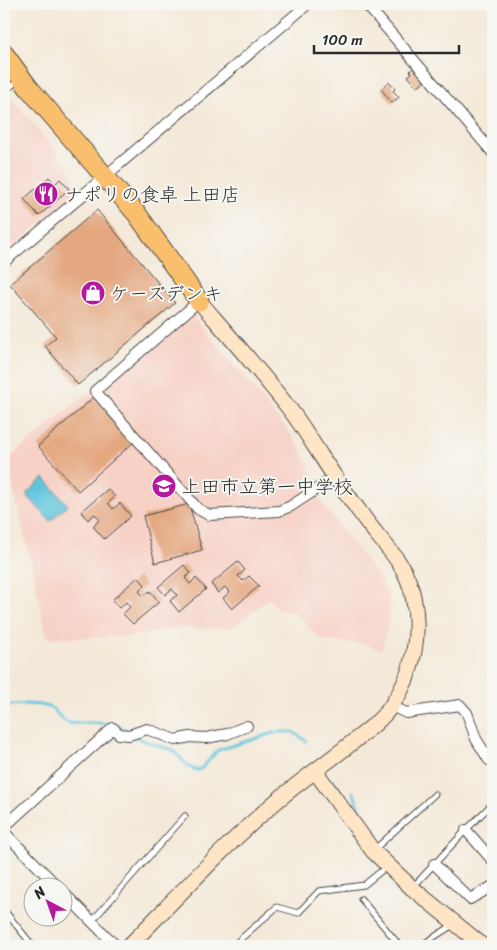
<svg xmlns="http://www.w3.org/2000/svg" width="497" height="950" viewBox="0 0 497 950" font-family="Sriracha,'Klee One',sans-serif">
<style>
.built{fill:#f7d1c6}
.water{fill:#5fc5dd;stroke:#457884}
.lines{fill:none;stroke-linecap:round;stroke-linejoin:round}
.stream{stroke:#5fc5dd;stroke-width:3}
.building{fill:#e4a881}
.lane-casing{stroke:#494845;stroke-width:7}
.street-casing{stroke:#494845;stroke-width:12}
.secondary-casing{stroke:#494845;stroke-width:17}
.highway-casing{stroke:#494845;stroke-width:21}
.lane{stroke:#fff;stroke-width:5}
.street{stroke:#fff;stroke-width:10}
.secondary{stroke:#fde5c5;stroke-width:15}
.highway{stroke:#f9bf6d;stroke-width:19}
.labels{text-anchor:middle;stroke-width:4;stroke-linejoin:round;paint-order:stroke}
.poi-label{font-size:19px;fill:#2b2b2b;stroke:#f6f6f2;text-anchor:start}
</style>
<rect width="100%" height="100%" fill="#f6f6f2"/>
<filter id="ink" filterUnits="userSpaceOnUse"><feTurbulence type="fractalNoise" baseFrequency=".02" numOctaves="2"/><feDisplacementMap in="SourceGraphic" scale="10" xChannelSelector="R" yChannelSelector="G"/><feConvolveMatrix kernelMatrix="1 2 1 2 8 2 1 2 1" color-interpolation-filters="sRGB"/></filter>
<filter id="wash" filterUnits="userSpaceOnUse"><feTurbulence type="fractalNoise" baseFrequency=".0096" numOctaves="4" result="noise"/><feDisplacementMap in="SourceGraphic" scale="20" xChannelSelector="R" yChannelSelector="G"/><feGaussianBlur stdDeviation="1.12" result="paint"/><feColorMatrix in="noise" values="0 0 0 0 0 0 0 0 0 0 0 0 0 0 0 0 0 1.4 0 .05"/><feComposite in="paint" operator="in"/></filter>
<g filter="url(#wash)">
<rect width="100%" height="100%" fill="#f4e9d8"/>
<path class="built" d="M4,89L68,166L75,182L78,191L4,254Z
M188,310L286,428L300,448L312,473L319,499L384,585L389,598V620L382,650L364,644L332,642L323,639L315,633L295,613L277,609L269,598L233,628H182L125,637L47,638L39,598L7,460Z"/>
<path class="water" d="M44,478L68,505L50,521L26,494Z"/>
<g class="lines">
<path class="stream" d="M4,706C15,704 45,702 54,710C59,715 61,721 69,723C74,724 79,723 84,723C102,723 115,721 129,732
M134,736L147,742L173,750L188,766L193,769L198,770L202,768L218,750L277,732H293L298,735L306,741
M332,780L340,791
M353,792L367,824"/>
</g>
<g id="blocks">
<path class="building" d="M413,68L425,80L417,87L408,76L412,73L410,71Z
M389,82L395,89L393,91L399,97L392,103L381,89Z
M49,177L55,184L60,179L69,189L39,216L24,199Z
M97,210L175,303L78,385L45,346L56,337L10,284Z
M94,397L134,442L78,491L38,446Z
M108,489L115,497L108,503L113,509L120,503L131,516L104,539L93,526L100,520L95,514L88,520L81,512Z
M189,504L202,550L155,563L143,516Z
M238,562L245,570L238,576L243,581L249,576L259,586L232,609L223,598L230,592L225,587L218,593L211,584Z
M184,565L191,573L185,578L190,584L196,578L206,589L179,612L170,601L177,595L172,589L165,595L158,587Z
M138,577L145,585L139,591L143,596L150,591L159,602L133,624L123,614L130,607L126,602L119,608L112,600Z"/>
</g>
</g>
<g filter="url(#ink)">
<use href="#blocks" fill-opacity="0" stroke="#494845" stroke-width="1"/>
<g class="lines">
<defs>
<path id="lane" d="M4,92L15,83
M375,849L435,794
M414,886L466,830L493,803
M361,899L400,946
M4,910L33,946
M92,921L185,816
M236,943L277,907L298,913L319,891L364,885L386,867
M99,946L108,937
M420,946L453,925"/>
<path id="street" d="M366,4L493,153
M4,262L308,4
M199,301L95,391L198,509L209,515L279,511L291,506L335,477
M392,706L406,713L460,705L467,713L476,739L489,760L493,761
M4,827L113,728L119,734L129,735L147,729L175,740L190,737L206,738L227,734L247,726
M466,830L493,861
M4,832L59,888
M434,864L470,899L493,886
M62,891L116,946"/>
<path id="secondary" d="M315,771L373,851L412,888L483,946
M129,946C178,896 225,845 279,799C302,780 326,763 349,745C364,733 381,721 392,705C414,674 421,633 413,596C406,561 381,543 362,515C348,496 334,476 321,456C311,441 302,425 291,411C262,373 230,337 199,301"/>
<path id="highway" d="M4,54L28,87L137,214L199,301"/>
</defs>
<use href="#lane" class="lane-casing"/>
<use href="#street" class="street-casing"/>
<use href="#secondary" class="secondary-casing"/>
<use href="#highway" class="highway-casing"/>
<use href="#lane" class="lane"/>
<use href="#street" class="street"/>
<use href="#secondary" class="secondary"/>
<use href="#highway" class="highway"/>
</g>
</g>
<defs>
<symbol id="restaurant-disc" viewBox="-11 -11 22 22"><circle r="9.5" fill="#b5179e" stroke="#f6f6f2"/><path d="M-5-6h1v4h1v-4h1v4h1v-4h1v5L-1.5 .5V6h-2V.5L-5-1ZM5-6V6H3V1.5H1.5Q1.5-4 5-6Z" fill="#fff"/></symbol>
<symbol id="shop-disc" viewBox="-11 -11 22 22"><circle r="9.5" fill="#b5179e" stroke="#f6f6f2"/><path d="M-5-2.5h2.3a2.7 3.5 0 0 1 5.4 0H5L5.5 6h-11ZM-1.5-2.5h3a1.5 2.3 0 0 0-3 0Z" fill="#fff"/></symbol>
<symbol id="school-disc" viewBox="-11 -11 22 22"><circle r="9.5" fill="#b5179e" stroke="#f6f6f2"/><path d="M0-5L7-2L0 1L-7-2ZM-4 1L0 2.5L4 1V4Q0 6-4 4Z" fill="#fff"/></symbol>
</defs>
<g fill-rule="evenodd">
<use href="#restaurant-disc" x="32" y="180" width="28" height="28"/>
<use href="#shop-disc" x="79" y="279" width="28" height="28"/>
<use href="#school-disc" x="150" y="472" width="28" height="28"/>
</g>
<g class="labels">
<g class="poi-label">
<text x="64" y="201">ナポリの食卓 上田店</text>
<text x="110" y="300">ケーズデンキ</text>
<text x="182" y="493">上田市立第一中学校</text>
</g>
</g>
<rect width="497" height="950" fill="none" stroke="#f6f6f2" stroke-width="20"/>
<g transform="translate(48 902) rotate(319)"><circle r="24" fill="#f6f6f2" stroke="#a5a5a2"/>
<path d="M0-4L9 19L0 12L-9 19Z" fill="#b5179e"/>
<text y="-8" font-size="14" font-weight="bold" text-anchor="middle" fill="#2b2b2b">N</text>
</g>
<path d="M314 45v8h145v-8" fill="none" stroke="#2b2b2b" stroke-width="2.5"/>
<text x="322" y="45" font-size="15" fill="#2b2b2b" stroke="#f6f6f2" stroke-width="4" paint-order="stroke">100 m</text>
</svg>
